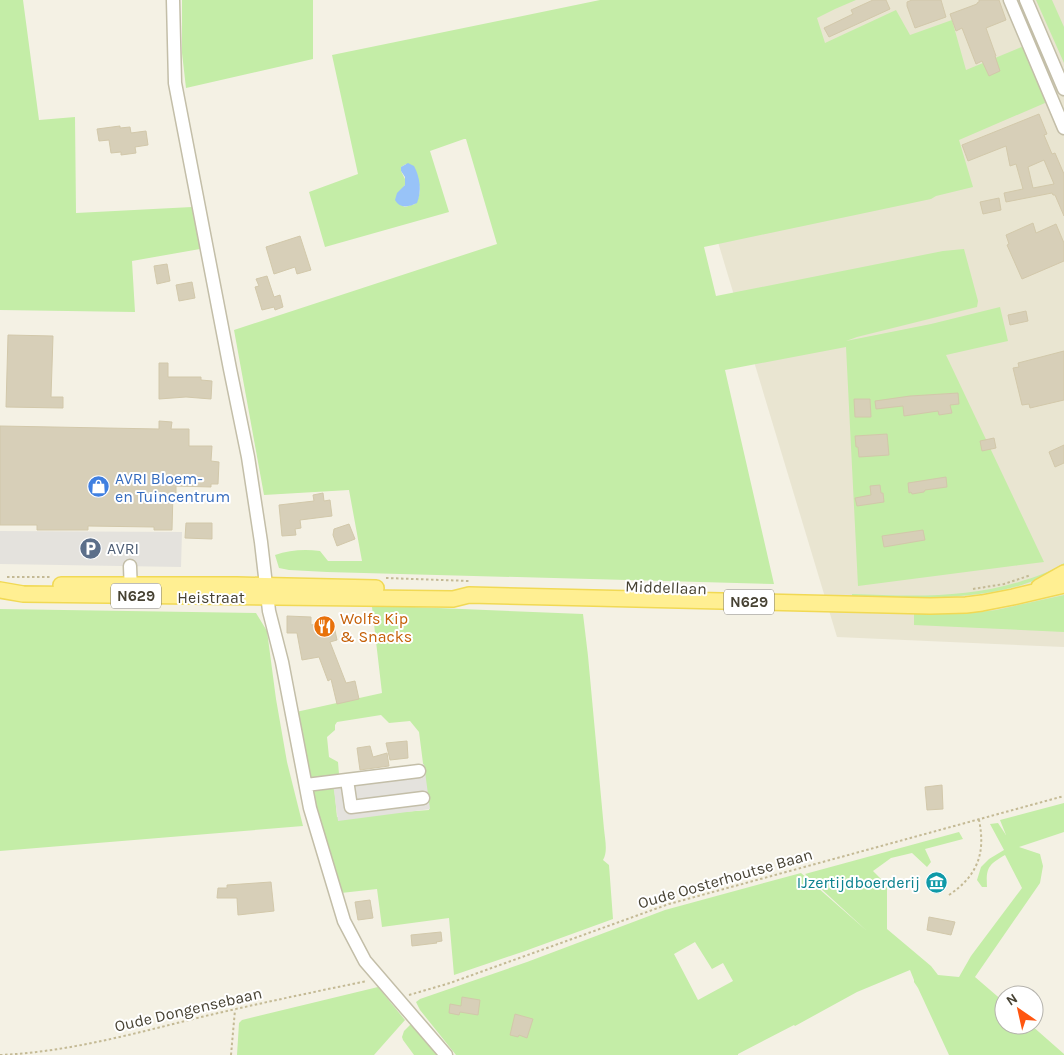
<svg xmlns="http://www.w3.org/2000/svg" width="1064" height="1055" viewBox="0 0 1064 1055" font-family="Karla,sans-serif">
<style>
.residential{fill:#e9e5d1}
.green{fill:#c4eda7;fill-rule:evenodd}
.parking{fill:#e4e2dd}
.water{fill:#98c3f8}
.building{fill:#d7cfb8;stroke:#d2c8aa;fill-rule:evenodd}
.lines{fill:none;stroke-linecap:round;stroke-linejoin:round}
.minor-casing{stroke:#c3bea8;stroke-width:15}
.major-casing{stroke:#f1d954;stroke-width:18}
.path{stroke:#c4ba95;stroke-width:2;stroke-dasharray:2.5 2.5;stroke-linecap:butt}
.minor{stroke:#fff;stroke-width:12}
.major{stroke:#ffef92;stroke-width:15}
.labels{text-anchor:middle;stroke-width:4;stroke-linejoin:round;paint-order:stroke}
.shield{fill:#fff;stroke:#7e7b70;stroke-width:1}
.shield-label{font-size:15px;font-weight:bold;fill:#474233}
.shop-label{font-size:16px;fill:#366cbe;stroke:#fff;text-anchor:start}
.service-label{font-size:16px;fill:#4e5e75;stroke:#fff;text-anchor:start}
.street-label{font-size:16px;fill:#474233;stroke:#fff}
.food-label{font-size:16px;fill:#c56008;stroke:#fff;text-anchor:start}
.culture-label{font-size:16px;fill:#0d838f;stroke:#fff;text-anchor:end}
</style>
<rect width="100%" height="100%" fill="#f4f1e4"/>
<path class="residential" d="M645,0H1064V647L837,637Z"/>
<path class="green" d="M0,0H23L39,120L75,117L76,213L192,207L200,249L132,261L135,312L0,310Z
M182,0H313V59L186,88L182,53Z
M600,0H856L835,9L817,18L825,43L896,10L910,35L952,20L966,70L1024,46L1044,95L1045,103L959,140L973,187L936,196L931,199L704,247L716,296L943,251L964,249L978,301L977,307L857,337L846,341L931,324L1000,307L1008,341L946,355L1044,562L858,586L846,347L725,370L774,584L327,572L289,570L279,568L275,555C289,550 305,549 320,551L328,561H362L349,490L264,495L234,330L497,244L466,139H464L430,151L449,212L325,247L309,192L358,174L332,55ZM406,164C416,178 426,187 415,204L405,207L403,206L402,189L405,185V179L401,171V167Z
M1036,0H1052L1064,27V63Z
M1064,563V565C1007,604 919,598 852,597V594C908,596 964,599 1019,582C1035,577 1050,572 1064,563Z
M1064,595V632L914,625V613L954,614L978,612L996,610Z
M390,606L583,614L588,656L604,829C605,839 608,852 603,860L609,865L613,919L525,951L454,975L449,918L382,927L377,889L341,893L328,852L313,792L314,791L334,786L337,817L429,810L419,732L410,721L389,723L381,715L337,722L335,725V730L327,737L329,757L338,762L339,774L311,779L296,712L382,693L372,607Z
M0,609L256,613L267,631L276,699L287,762L303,826L0,851Z
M1064,803V832L1019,847L1040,854L1043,866L1040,883L975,977L1004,1002V1025H1031L1064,1054V1055H949L918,988L914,982V980L910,970L857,992L795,1026L794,1025L738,1054V1055H456L420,1010L416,1002L420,999L527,962L665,910L801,873L867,931L805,874L959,832L963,839L925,849L931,862L927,867L912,853L891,858L873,871L887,885V929L931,966L938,975L959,977L971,956L1022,888L1005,855C988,865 986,868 987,887H982L977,880L981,867L989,859L1004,850L990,824L998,823L1006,835L1000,820ZM695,942L712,969L723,963L733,981L698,1000L674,954Z
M378,987L405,1020L374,1055H237L239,1023L242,1020Z
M412,1023L437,1055H414L403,1040L402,1037L404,1031Z"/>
<path class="parking" d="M0,531L182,532L181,567L0,564Z
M424,764L430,809L338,821L332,776Z"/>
<path class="water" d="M408,163L414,166C420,177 422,191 417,203C409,207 400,209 395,200L397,193L405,185V177L401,171V167Z"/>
<path class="building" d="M873,0H886L890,9L829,37L824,28L853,14L851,10Z
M912,0H941L946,17L915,28L907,6V2Z
M979,0H999L1006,20L986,28L996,56H995L1000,71L989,76L982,61L976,64L962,28L956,31L950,14L977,4V3L979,2Z
M1039,114L1047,134L1044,135L1052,154L1055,153L1064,174V216L1055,195H1053L1052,193L1006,202L1004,193L1023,189L1016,164L1010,166L1006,146L968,161L962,145ZM1044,160L1054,184L1033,188L1028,167Z
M120,126V128L130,127L131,133L146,131L148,145L135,147L136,153L121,155V152L111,153L109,140L99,141L97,129Z
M999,198L1001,210L983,214L980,202Z
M1033,223L1036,233L1056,224L1064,243V261L1022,279L1007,245L1009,244L1006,235Z
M300,236L311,270L297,274L295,267L274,274L266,247Z
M167,264L170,281L157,284L154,266Z
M267,276L274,297L280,295L283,307L275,310L274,307L262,310L255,287L259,286L256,279Z
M192,282L195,298L179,301L176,285Z
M1026,311L1028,321L1010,325L1008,315Z
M8,335L53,336L51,397H63V408L6,407Z
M1064,351V400L1030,408L1029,404L1022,405L1013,368L1019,367L1018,363Z
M159,363H168V377H201V380L212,381L211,399L186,397L159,399Z
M958,393L959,404L950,405L952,413L939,415L938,411L904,416L903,406L876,409L875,401L910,396Z
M854,399H870L871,417H855Z
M159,421L172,422L171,429H189V446H212L211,461L219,462L218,484H211V487L176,486V493H173L172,530H154V527L88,526V530H37V525H0V426L159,429Z
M887,434L889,455L859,457L858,447H856L855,436Z
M994,438L996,448L982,451L980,441Z
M1064,445V463L1055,467L1049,452Z
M946,477L947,487L925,490L924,492L912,494L911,492L909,493L908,483Z
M880,485L881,493H883L884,502L857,506L855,498L871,495L870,486Z
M323,493L324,501L330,500L332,516L300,520L301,528L295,529L296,535L282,536L279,505L314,501L313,495Z
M186,523H212V539L185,538Z
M349,524L355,539L337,546L333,535L334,529Z
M923,530L925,540L884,547L882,536Z
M287,616L311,617V625L333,621L337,640L330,642L346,683L355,681L359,699L337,704L331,679L328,681L319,657L302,660L297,633H287Z
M407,741L408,758L390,760L386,743Z
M370,746L373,757L387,753L389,766L360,770L357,748Z
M942,785L943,809L927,810L925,787Z
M271,882L274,911L238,915L237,898H217L218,888H227V885Z
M370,900L373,918L358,920L355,902Z
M929,917L955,922L951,935L927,930Z
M441,932L442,941L436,942L437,943L412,946L411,935Z
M462,997L480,1000L478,1015L460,1012L459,1015L449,1013L450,1004L461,1006Z
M515,1014L533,1019L527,1038L519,1035L518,1037L510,1035Z"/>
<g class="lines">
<defs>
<path id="minor" d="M173,0L175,83L230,369L248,457L261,542L269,611L282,662L310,808L344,921L365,961L446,1055
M1010,0L1064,128
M1026,0L1064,89
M130,566L131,593
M347,780L351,807L423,798
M306,785L419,771"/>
<path id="major" d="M61,585H237L376,588
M1039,587L1064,573
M0,590L23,594L453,599L469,595L930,606L966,605L982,603L1013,597L1064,585"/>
</defs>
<use href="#minor" class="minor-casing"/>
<use href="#major" class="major-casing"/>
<path class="path" d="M7,577H50
M386,578L469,581
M973,589L1004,584L1031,575
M949,895C977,876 986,854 979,820
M409,995L450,983L669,904L1064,796
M0,1055C66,1052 129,1035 193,1019C251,1005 309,993 367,981
M231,1055L235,1010"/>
<use href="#minor" class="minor"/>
<use href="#major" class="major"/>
</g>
<defs>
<symbol id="shop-disc" viewBox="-11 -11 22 22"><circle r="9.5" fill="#3f7fe0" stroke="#fff"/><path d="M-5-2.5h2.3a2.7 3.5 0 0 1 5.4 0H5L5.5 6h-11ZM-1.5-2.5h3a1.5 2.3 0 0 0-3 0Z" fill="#fff"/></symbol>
<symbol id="parking-disc" viewBox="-11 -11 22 22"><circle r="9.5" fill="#5c6f8a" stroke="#fff"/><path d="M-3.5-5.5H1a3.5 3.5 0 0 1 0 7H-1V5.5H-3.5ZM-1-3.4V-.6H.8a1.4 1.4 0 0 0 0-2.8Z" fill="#fff"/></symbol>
<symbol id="restaurant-disc" viewBox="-11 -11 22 22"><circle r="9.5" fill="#e8710a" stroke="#fff"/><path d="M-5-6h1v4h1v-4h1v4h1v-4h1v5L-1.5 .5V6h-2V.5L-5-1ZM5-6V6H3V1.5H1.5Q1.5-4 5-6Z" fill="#fff"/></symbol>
<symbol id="museum-disc" viewBox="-11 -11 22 22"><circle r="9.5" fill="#0f9aa8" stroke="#fff"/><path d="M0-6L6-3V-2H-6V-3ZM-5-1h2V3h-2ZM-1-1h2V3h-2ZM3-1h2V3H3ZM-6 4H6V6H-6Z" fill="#fff"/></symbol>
</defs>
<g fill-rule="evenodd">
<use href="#shop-disc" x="86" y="474" width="25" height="25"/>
<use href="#parking-disc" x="78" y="536" width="25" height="25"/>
<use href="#restaurant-disc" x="312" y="614" width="25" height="25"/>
<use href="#museum-disc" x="924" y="870" width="25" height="25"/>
</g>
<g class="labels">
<g class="shield">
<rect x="111" y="583.5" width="50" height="25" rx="4"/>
<rect x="724" y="589.5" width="50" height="25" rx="4"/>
</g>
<g class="shield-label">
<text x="136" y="601">N629</text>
<text x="749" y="607">N629</text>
</g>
<g class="shop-label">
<text x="115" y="484">AVRI Bloem-<tspan x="115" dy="18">en Tuincentrum</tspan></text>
</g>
<g class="service-label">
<text x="107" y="554">AVRI</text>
</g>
<g class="street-label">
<text transform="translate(666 587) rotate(2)" y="6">Middellaan</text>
<text x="211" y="603">Heistraat</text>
<text transform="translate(725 878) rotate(-16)" y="6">Oude Oosterhoutse Baan</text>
<text transform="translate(188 1009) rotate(-13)" y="6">Oude Dongensebaan</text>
</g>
<g class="food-label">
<text x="340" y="624">Wolfs Kip<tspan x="340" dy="18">&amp; Snacks</tspan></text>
</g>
<g class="culture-label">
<text x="920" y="888">IJzertijdboerderij</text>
</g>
</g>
<g transform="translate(1019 1010) rotate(326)"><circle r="24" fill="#ffffff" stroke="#b5b3ad"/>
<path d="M0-4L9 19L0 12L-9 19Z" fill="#ff5610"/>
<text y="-8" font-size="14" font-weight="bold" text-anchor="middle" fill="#474233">N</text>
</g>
</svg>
